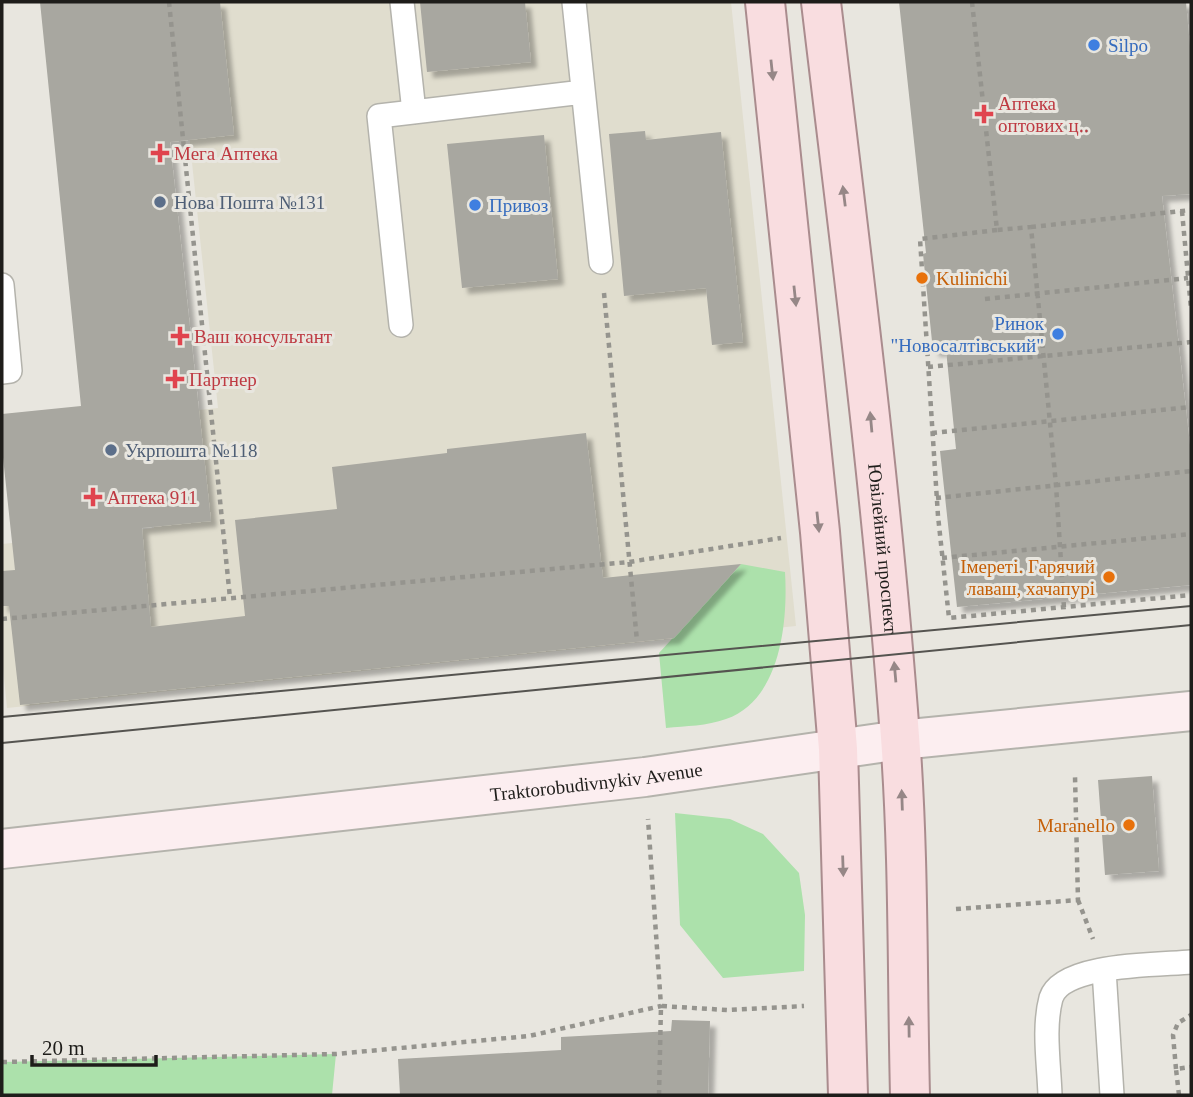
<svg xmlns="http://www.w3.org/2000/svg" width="1193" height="1097" viewBox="0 0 1193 1097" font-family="Georgia,serif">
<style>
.built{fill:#e0ddce}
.green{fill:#ace1ab}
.building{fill:#a8a7a0;filter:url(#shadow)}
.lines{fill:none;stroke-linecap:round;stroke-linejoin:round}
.lane-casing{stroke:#b4b3ac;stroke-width:26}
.secondary-casing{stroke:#b4b3ac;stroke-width:42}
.primary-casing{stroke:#aa8c8e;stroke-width:42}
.path{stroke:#95948e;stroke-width:4.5;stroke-dasharray:5 5;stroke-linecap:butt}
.lane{stroke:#fff;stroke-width:23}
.secondary{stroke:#fceef0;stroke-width:38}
.primary{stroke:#f9dde0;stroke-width:38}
.tram{stroke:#555450;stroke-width:2}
.oneway{fill:#968787}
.shop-dot{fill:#3f7fe0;stroke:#e8e6df;stroke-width:2.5}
.health-dot{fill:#e0444e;stroke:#e8e6df;stroke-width:2.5}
.service-dot{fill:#5c6f8a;stroke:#e8e6df;stroke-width:2.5}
.food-dot{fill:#e8710a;stroke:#e8e6df;stroke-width:2.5}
.labels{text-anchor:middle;stroke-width:6;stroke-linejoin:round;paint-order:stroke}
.shop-label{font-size:19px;fill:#366cbe;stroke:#e8e6df;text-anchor:start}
.health-label{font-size:19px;fill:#be3a42;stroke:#e8e6df;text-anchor:start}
.service-label{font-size:19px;fill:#4e5e75;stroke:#e8e6df;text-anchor:start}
.food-label{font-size:19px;fill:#c56008;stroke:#e8e6df;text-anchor:end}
.street-label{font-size:19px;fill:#1e1d1a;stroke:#e8e6df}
</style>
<defs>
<filter id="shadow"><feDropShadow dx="6" dy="6" stdDeviation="2" flood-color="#0004"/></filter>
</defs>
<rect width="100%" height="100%" fill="#e8e6df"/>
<path class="built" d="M175,2H731L796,626L7,708L2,658V544L154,528L142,416L218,408Z"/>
<path class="green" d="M741,564L785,572C788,621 781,700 726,719C707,726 686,726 666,728L659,653Z
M675,813L730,819L763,834L799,873L805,915L804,971L723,978L680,925Z
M336,1054L332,1095H2V1062Z"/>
<path class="building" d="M40,2H220L234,135L170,142L211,521L142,528L151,627L245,616L235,520L337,509L332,467L447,453V449L586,433L603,578L741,564L674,638L20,705L9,606H2V571L15,570L2,448V414L81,406Z
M420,2H525L531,62L427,72Z
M899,2H1186L1191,57V194L1162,196L1191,454V585L957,607L940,451L956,449L946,350L933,351L923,254L926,253Z
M645,131L646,140L721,132L743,342L712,345L706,288L624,296L609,134Z
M544,135L558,279L462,288L447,144Z
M1152,776L1159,871L1105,875L1098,780Z
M672,1020L710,1021L708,1095H400L398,1059L561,1050V1037L671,1031Z"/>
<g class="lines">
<defs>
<path id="lane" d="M402,2L414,112
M574,2L601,262
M2,285L10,371L2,372
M401,325L379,116L583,92
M1104,970L1112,1095
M1050,1095C1049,1064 1043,1028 1051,998C1062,963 1160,965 1191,962"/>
<g id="secondary">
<path id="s1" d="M2,849L645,777L900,740L1191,711"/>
</g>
<g id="primary">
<path d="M765,2L820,532L838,749L848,1095"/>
<path id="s2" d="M821,2C850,246 882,491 900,737C909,856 907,976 910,1095"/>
</g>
</defs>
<use href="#lane" class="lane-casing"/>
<use href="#secondary" class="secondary-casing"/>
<use href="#primary" class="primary-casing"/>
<path class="path" d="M169,2L230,598
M972,2L997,230L1031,227L1056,485L1064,608
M1182,211L1191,309
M1031,227L1191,210
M997,230L920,239L938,516L949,618L1191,595
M604,293L637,641
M985,299L1188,278
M928,367L1191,342
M932,433L1191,407
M936,498L1191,471
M942,558L1191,534
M2,619L629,562L781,538
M1078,900L1093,939
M956,909L1078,900L1075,776
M2,1062L336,1054L529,1036L661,1006L648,819
M1176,1069L1173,1035L1178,1023L1191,1015
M659,1095L661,1006L727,1010L804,1006
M1179,1095L1176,1069L1191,1067"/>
<use href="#lane" class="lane"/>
<use href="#secondary" class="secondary"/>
<use href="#primary" class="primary"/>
<path class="tram" d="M2,717L1191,606
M2,743L1191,625"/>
</g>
<defs><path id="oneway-solid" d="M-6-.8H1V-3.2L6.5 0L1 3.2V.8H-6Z" transform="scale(1.75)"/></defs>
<g class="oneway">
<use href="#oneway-solid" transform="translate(772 70) rotate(84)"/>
<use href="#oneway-solid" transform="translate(844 196) rotate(-97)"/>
<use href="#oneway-solid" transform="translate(795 296) rotate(84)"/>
<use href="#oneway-solid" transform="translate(871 422) rotate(-95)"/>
<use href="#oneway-solid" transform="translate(818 522) rotate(84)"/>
<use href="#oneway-solid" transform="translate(895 672) rotate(-95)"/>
<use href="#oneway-solid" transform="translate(902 800) rotate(-92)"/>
<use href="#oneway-solid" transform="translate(843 866) rotate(88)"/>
<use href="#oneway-solid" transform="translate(909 1027) rotate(-91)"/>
</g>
<g class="shop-dot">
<circle cx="1094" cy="45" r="7"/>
<circle cx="475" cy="205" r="7"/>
<circle cx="1058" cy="334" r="7"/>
</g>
<g class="health-dot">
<path d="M980.5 103.5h7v7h7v7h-7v7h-7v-7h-7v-7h7z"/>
<path d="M156.5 142.5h7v7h7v7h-7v7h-7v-7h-7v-7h7z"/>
<path d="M176.5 325.5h7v7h7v7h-7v7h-7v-7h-7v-7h7z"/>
<path d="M171.5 368.5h7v7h7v7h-7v7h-7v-7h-7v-7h7z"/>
<path d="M89.5 486.5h7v7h7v7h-7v7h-7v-7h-7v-7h7z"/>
</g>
<g class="service-dot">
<circle cx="160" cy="202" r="7"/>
<circle cx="111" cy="450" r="7"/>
</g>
<g class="food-dot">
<circle cx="922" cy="278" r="7"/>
<circle cx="1109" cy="577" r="7"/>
<circle cx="1129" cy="825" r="7"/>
</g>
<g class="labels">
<g class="shop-label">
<text x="1108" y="52">Silpo</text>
<text x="489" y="212">Привоз</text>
<text x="1044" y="330" text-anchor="end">Ринок<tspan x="1044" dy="22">"Новосалтівський"</tspan></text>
</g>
<g class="health-label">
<text x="998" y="110">Аптека<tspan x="998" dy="22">оптових ц‥</tspan></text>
<text x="174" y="160">Мега Аптека</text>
<text x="194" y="343">Ваш консультант</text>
<text x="189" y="386">Партнер</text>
<text x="107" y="504">Аптека 911</text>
</g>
<g class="service-label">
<text x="174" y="209">Нова Пошта №131</text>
<text x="125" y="457">Укрпошта №118</text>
</g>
<g class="food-label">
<text x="936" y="285" text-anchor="start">Kulinichi</text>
<text x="1095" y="573">Імереті. Гарячий<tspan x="1095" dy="22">лаваш, хачапурі</tspan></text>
<text x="1115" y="832">Maranello</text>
</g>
<g class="street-label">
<text dy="7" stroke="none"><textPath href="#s2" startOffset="550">Ювілейний проспект</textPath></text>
<text dy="7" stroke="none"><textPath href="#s1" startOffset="598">Traktorobudivnykiv Avenue</textPath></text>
</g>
</g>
<rect width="1193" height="1097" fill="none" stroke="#1e1d1a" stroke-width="7"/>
<path d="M32 1055v10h124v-10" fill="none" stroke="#1e1d1a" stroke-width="3.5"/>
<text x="42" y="1055" font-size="21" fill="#1e1d1a" stroke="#e8e6df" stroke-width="5" paint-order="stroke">20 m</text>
</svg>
